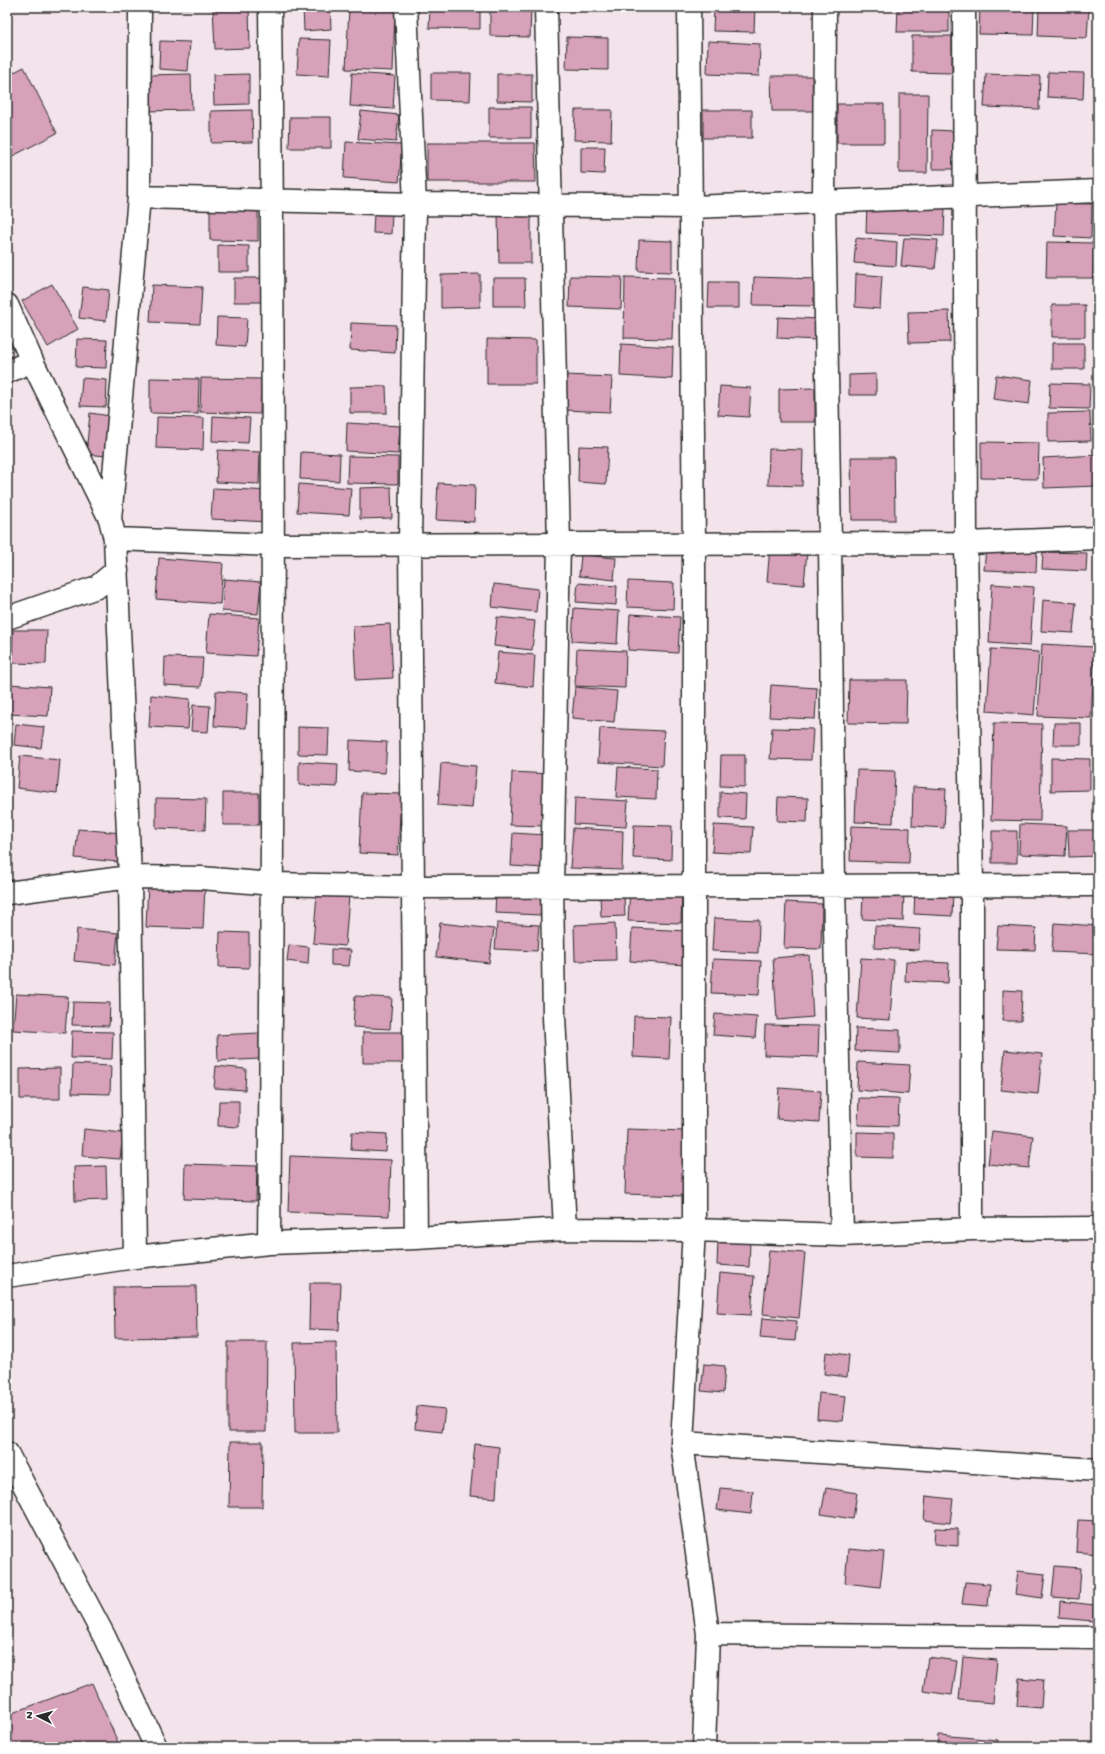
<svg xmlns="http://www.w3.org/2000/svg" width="1105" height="1754" viewBox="0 0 1105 1754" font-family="'Gochi Hand',sans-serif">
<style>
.building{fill:#d7a1b9;stroke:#2b2b2b}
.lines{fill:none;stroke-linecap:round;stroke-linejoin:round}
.minor-casing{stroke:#2b2b2b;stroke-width:25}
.minor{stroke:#fff;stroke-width:22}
</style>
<rect width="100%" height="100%" fill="#f3e3ea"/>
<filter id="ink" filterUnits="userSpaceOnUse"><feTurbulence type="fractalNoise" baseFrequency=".025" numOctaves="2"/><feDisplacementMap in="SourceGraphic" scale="8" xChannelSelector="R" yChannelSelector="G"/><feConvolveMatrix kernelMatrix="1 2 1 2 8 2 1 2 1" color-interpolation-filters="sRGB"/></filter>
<g filter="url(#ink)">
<path class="building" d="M151,7H190V8H151Z
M249,7L250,48L215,49L213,8Z
M303,7H330L331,29L304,31Z
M430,7H480V29L429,28Z
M490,7H531L530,37L490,36Z
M714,7H755L754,32L713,31Z
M898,7H949V32H897Z
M980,7H1034L1033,35L979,34Z
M1039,7H1089L1087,38L1038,36Z
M349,8L395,10L393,71L346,69Z
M912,36H952V73L912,72Z
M567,37L608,38V70L566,69Z
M299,39L331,40L329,76L297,74Z
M160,41L190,42L188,71L159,69Z
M708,41L760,44L759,76L707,74Z
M24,67L57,133L7,159V76Z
M1048,72L1084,73L1083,99L1047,97Z
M352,73L395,76L393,109L350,106Z
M431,73H471L470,101L431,100Z
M191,74L192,110L146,111V75Z
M249,74V104L214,105L213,75Z
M497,74H532V102L497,101Z
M986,74L1040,76L1039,109L984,107Z
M771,76H812L813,111H772Z
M899,94H928L927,173H899Z
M837,104H884V143H837Z
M489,107H531V138H489Z
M252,110L253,142L211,143V111Z
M575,110H612L611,141L574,140Z
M703,110H752V138H703Z
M361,111L399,115L396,142L358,139Z
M290,117H331V148H289Z
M932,130L955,131L954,169H932Z
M346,142L402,145L399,182L344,178Z
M427,143H535L536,182H427Z
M581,147H605L604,174L581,173Z
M867,203L945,205L944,236L866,233Z
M1056,203L1092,204L1091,238L1054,236Z
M210,206H258V241L210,240Z
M374,212L392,213L391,234L373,233Z
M498,213H531V263H499Z
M856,238L897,242L896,266L854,263Z
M904,238L938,240L935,269L901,266Z
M639,240L672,241V272L638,271Z
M1047,242L1094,243L1093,278H1046Z
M218,245L249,246V272H218Z
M480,274V307L441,308V275Z
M856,274L882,276L880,309L855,307Z
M570,276L622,277L621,309L569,307Z
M625,277L674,278L672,339L624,338Z
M754,277L817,279L816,306L753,305Z
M234,278H265L264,302H234Z
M493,278H525L526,306H493Z
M709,282H739V308H708Z
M52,284L78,329L48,347L22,301Z
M152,285L202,287L200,324L150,322Z
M83,287L109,290L106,321L79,318Z
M1052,305H1085V337H1052Z
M949,311L950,342L909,343L908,312Z
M217,317L247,318L245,347L216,345Z
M778,317L818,319L817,340L777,338Z
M351,323L396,325L395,353L350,350Z
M77,339L107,340L106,368L76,367Z
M487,339L536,340V384H487Z
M1052,343H1084V369H1052Z
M621,344L673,347L672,379L620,376Z
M876,374V395H849V375Z
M566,375L612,377L610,412L564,410Z
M996,375L1032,380L1029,404L993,399Z
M82,378L107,380L106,407L80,406Z
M150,378L199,379L198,414L150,413Z
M201,378L261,379L260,414L200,412Z
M1050,383L1090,384L1089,409L1049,408Z
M386,386L387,413H350V387Z
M720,386L751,388L749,417L718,415Z
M815,388V422H779V389Z
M1090,412L1091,441L1048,442V413Z
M90,413L110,416L106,456L86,454Z
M213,416L250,418L248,443L212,441Z
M157,417L204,418L203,450L156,448Z
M347,423L400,426L398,454L346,451Z
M981,442L1039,443L1038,479L981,478Z
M579,446L608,447L606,484L578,482Z
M769,449L803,450L802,486L768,485Z
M218,450L260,452L259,484L216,482Z
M301,452L340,454L339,481L300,479Z
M1098,455V486L1044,488L1043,458Z
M348,456L398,457V484L347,483Z
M851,457H894L895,520H852Z
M438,483L475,485L474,522L436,520Z
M299,484L351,488L349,515L297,512Z
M391,487L392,518L360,519V488Z
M213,488L270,491L268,522L211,519Z
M770,546L807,550L804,585L767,582Z
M986,548L1037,550L1036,572L984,570Z
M1043,552L1087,553L1086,571L1042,569Z
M581,555L616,558L614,580L579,576Z
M159,558L223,563L220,604L156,599Z
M224,579L261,582L258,614L222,611Z
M628,581L674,583L673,609L627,607Z
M578,583L617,586L616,605L576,602Z
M494,584L538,589L536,612L492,607Z
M992,584L1034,587L1030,646L989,643Z
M1043,600L1076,603L1073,633L1041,631Z
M574,608L619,611L617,644L572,641Z
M209,614L259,618L256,656L206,653Z
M630,614L680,617L678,653L628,650Z
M497,617L535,621L532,650L494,646Z
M390,624L393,678L356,680L353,626Z
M13,630H47L46,664L12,663Z
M1042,644L1095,647L1091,718L1038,716Z
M577,649L626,651L625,688L575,686Z
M991,649L1039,652L1034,715L987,711Z
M498,652L535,655L533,687L495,683Z
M165,657L203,658L201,687L164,685Z
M849,680H907L906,724L848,723Z
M10,684L50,687L48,716L8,714Z
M771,685L817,688L815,719L769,717Z
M575,687L617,691L614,722L572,718Z
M216,691L248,693L246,728L214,726Z
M151,695L190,699L188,729L149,727Z
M193,705L210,706L208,732L191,731Z
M994,723L1042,724L1040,821L991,820Z
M1054,723H1081V745H1053Z
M16,724L44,727L41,748L14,745Z
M298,727L329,728L328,755L298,754Z
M600,728L664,731L662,766L598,762Z
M772,728L813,729L811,760L770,759Z
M350,740L387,742L385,773L349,771Z
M721,755H745V787L720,786Z
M20,756L60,760L57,793L17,788Z
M1051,758L1090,759V790L1051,791Z
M299,762L338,764L337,787L299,785Z
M441,763L476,766L472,808L438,805Z
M618,767L657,769L656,799L616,797Z
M857,770L895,771L893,823L855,822Z
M512,772L549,774L547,826L510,825Z
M913,787L946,789L944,828L912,826Z
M720,792L746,794L745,819L720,818Z
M223,793H259V825H223Z
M362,793L401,794L398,855L359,853Z
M778,797L808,798L807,822L777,821Z
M156,798L206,799L205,830L156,828Z
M575,798L628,801L626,827L574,824Z
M1020,824L1067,826L1065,856L1019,854Z
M634,825L672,826L671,860L633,858Z
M714,825L753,827L751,854L712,852Z
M851,826L910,828L909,863L850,861Z
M573,828L623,831L622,870L570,868Z
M78,829L122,833L119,862L75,858Z
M1068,830H1098V856L1069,857Z
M992,831H1017V863H992Z
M513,833L546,835L545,868L511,866Z
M148,884L205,887L203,929L146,927Z
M630,889L682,891L681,923L628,921Z
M863,890L904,891L903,921L862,919Z
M915,890L953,892L952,916L914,914Z
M496,892L542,894L541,915L495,913Z
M317,894L349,896L345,946L313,943Z
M624,894L625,916L601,917L600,895Z
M786,902L822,904L821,949L784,948Z
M714,918L759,920L758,953L712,951Z
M440,923L494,929L489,963L436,957Z
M497,923L539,925L537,951L495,949Z
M615,923L616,960L575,961L574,925Z
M1054,923L1098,926V954L1052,952Z
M875,926L920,929L919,950L874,948Z
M998,926L1036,928L1035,950L996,949Z
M632,928L687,931L685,965L630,961Z
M77,929L118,933L115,965L74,961Z
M220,932L249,933V968L219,967Z
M289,945L309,947L308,964L287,961Z
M331,949L351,950L349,966L331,965Z
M809,955L813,1017L777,1020L773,958Z
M861,958L894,960L890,1020L857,1018Z
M713,959L761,961L759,995L711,993Z
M906,961L949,963L948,983L905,981Z
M1003,990L1022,991L1021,1021H1003Z
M16,994L68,997L65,1033L13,1030Z
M355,996L392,998L390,1029L353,1027Z
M73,1002L110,1003L109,1026L72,1025Z
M715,1014L757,1017L755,1038L713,1035Z
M634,1016L671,1017L669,1059L633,1057Z
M765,1025L819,1026L818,1057L764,1055Z
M856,1028L900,1030V1053L855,1051Z
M72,1031L113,1032L112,1059L71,1058Z
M363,1032H405V1063H363Z
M259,1033L260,1059L218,1061L217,1035Z
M1005,1050L1042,1054L1038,1094L1001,1090Z
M858,1062L910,1065L908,1094L857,1090Z
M73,1064L111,1066L110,1094L72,1093Z
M216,1066L246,1069L245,1090L214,1088Z
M60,1068V1099H20V1069Z
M779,1088L821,1091L819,1122L777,1119Z
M859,1098L899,1099L898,1126L858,1125Z
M219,1101H239V1127L218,1126Z
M84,1129L123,1133L120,1159L82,1156Z
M627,1129L685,1131L683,1196L625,1194Z
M992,1131L1033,1136L1029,1168L988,1164Z
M352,1132L387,1134L386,1152L351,1150Z
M857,1132L893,1133V1158L857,1157Z
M290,1156L391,1160L389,1216L288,1212Z
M185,1164L257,1166L256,1201L184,1199Z
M106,1166L107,1200L75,1201L74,1167Z
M718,1241L750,1242L749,1267L717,1265Z
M769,1250L805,1253L799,1318L763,1314Z
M720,1273L754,1276L751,1315L717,1313Z
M310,1283H341L339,1330L309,1329Z
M196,1286L197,1337L115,1338L114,1287Z
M762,1318L797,1321L795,1341L760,1338Z
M228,1342H267L266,1432H228Z
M336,1342L337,1433H295L294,1343Z
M826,1352L849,1355L847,1377L824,1374Z
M704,1364L725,1366L723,1393L701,1391Z
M819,1393L846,1396L843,1421L817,1419Z
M417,1406L445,1409L442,1432L415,1429Z
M230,1442H263L262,1507H229Z
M475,1444L499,1447L496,1498L470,1496Z
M720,1488L753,1491L751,1514L717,1510Z
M826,1488L857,1493L853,1519L821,1514Z
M926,1496L953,1499L950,1523L924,1520Z
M1078,1520L1098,1521V1554L1076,1552Z
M935,1528L958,1529V1546L934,1544Z
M848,1549L884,1552L880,1587L845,1583Z
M1055,1566L1081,1568L1079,1599L1052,1597Z
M1018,1571L1045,1574L1042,1598L1015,1594Z
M965,1582L990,1584L988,1606L962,1604Z
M1060,1601L1094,1605L1093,1621L1059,1618Z
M928,1657L957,1661L952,1695L923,1691Z
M963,1657L997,1660L993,1703L959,1700Z
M1019,1678L1043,1680L1041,1708L1017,1706Z
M92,1683L120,1747H7V1715Z
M938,1735L998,1740L997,1747H937Z"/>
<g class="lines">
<defs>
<path id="minor" d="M406,7L415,204L410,544L416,1238
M546,7L559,544L552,886L554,1017L565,1229
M689,7L694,544V1230L682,1443L708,1634L704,1747
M825,7L824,202L830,543L834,886L842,1235
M964,7L966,543L972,885V1229
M139,197L415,204L692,207L1098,191
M7,305L32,361L110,519L115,539L130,877L135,1257
M7,372L32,361
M110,519L139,197L140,7
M115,539L273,545L966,543L1098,538
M7,618L97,587L117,570
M7,893L130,877L201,878L273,884L412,887L1098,885
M269,1243C273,831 275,419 270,7
M7,1276L135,1257L269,1243L416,1238L565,1229L694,1230L842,1235L972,1229L1098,1228
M682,1443L1098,1470
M7,1453L104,1636L156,1747
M708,1634L1098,1638"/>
</defs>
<use href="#minor" class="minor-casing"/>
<use href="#minor" class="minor"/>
</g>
</g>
<rect width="1105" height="1754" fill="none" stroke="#fff" stroke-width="24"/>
<rect x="12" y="12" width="1081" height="1730" fill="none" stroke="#2b2b2b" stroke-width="1.5" filter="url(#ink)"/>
<g transform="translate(38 1716) rotate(276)" stroke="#ffffff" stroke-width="3" paint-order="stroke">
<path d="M0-3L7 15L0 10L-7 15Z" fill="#2b2b2b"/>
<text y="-6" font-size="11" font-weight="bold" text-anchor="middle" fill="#2b2b2b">N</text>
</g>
</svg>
